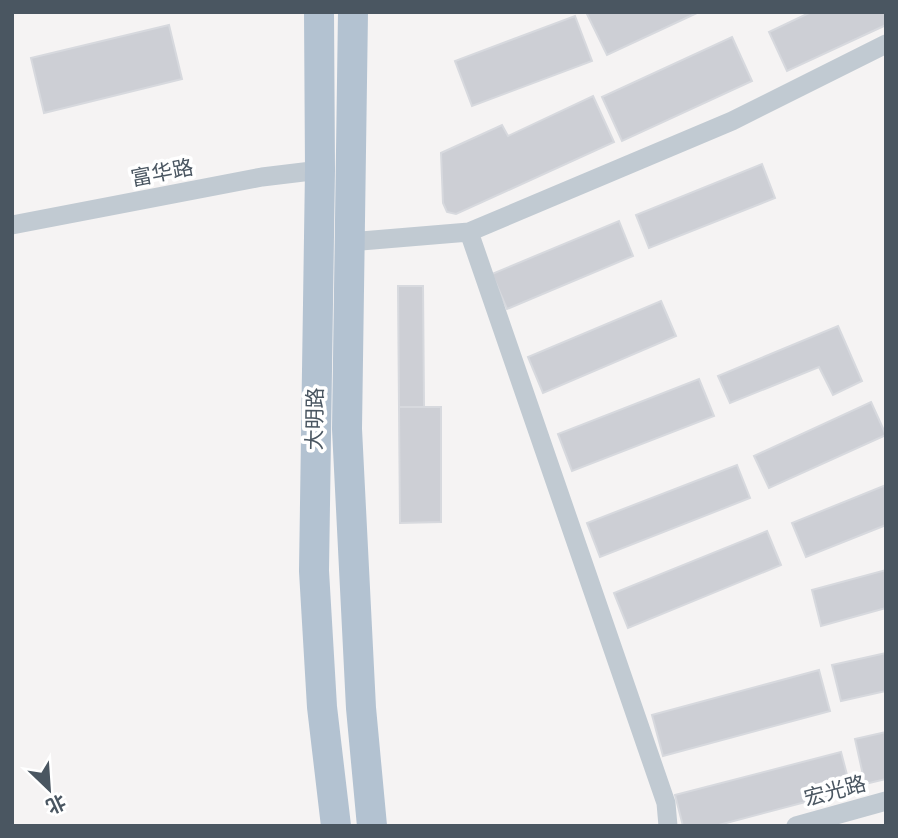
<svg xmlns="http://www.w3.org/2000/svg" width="898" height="838" viewBox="0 0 898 838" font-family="'Archivo Narrow','Noto Sans SC',sans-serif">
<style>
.building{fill:#cdcfd5;stroke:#d7d9de;stroke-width:2}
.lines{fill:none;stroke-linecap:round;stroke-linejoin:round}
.street{stroke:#c1cad2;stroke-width:19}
.primary{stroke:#b3c2d1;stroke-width:30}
.labels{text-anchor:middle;stroke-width:7;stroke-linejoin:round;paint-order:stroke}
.street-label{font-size:21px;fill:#4a5661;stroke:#fff}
</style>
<rect width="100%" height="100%" fill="#f5f3f3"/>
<path class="building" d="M586,12H699L607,55Z
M811,12H886V25L787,71L769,32Z
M575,16L592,61L472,106L455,61Z
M169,25L182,79L44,113L31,58Z
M732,37L752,81L622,141L602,97Z
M593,96L614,142L456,214L447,212L443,203L441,153L502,125L508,136Z
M762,164L775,198L649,248L636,215Z
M619,221L633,256L507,309L492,274Z
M398,286H423L424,407H399Z
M661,301L676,336L543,393L528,357Z
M838,326L862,381L833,395L819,367L730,403L718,376Z
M699,379L714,416L572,471L558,434Z
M871,402L886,435L769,488L754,456Z
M399,407H441V522L400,523Z
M737,465L750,498L600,557L587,523Z
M886,485V525L806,557L792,523Z
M767,531L781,565L628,628L614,593Z
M886,570V608L821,626L812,590Z
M886,653V691L841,701L832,665Z
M819,670L830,711L663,756L652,715Z
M886,732V779L865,784L855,739Z
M841,752L851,790L715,826H683L675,795Z"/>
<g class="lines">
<path class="street" d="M12,225L262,177L320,170
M469,232L666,803L668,826
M349,242L469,232L732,121L886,44
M796,826L886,801"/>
<path class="primary" d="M319,12L320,170L314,571L322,707L336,826
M353,12L347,429L361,708L372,826"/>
</g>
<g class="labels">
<g class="street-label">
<text transform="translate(162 173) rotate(-11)" y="7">富华路</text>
<text transform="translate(315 419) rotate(-89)" y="7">大明路</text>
<text transform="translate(835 791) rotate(-15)" y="7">宏光路</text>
</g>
</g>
<rect width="898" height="838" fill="none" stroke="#4a5661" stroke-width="28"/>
<g transform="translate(49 789) rotate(155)" stroke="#ffffff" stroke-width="5" paint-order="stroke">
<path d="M0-5L12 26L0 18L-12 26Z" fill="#4a5661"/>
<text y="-10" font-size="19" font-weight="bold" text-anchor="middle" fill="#4a5661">北</text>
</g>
</svg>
